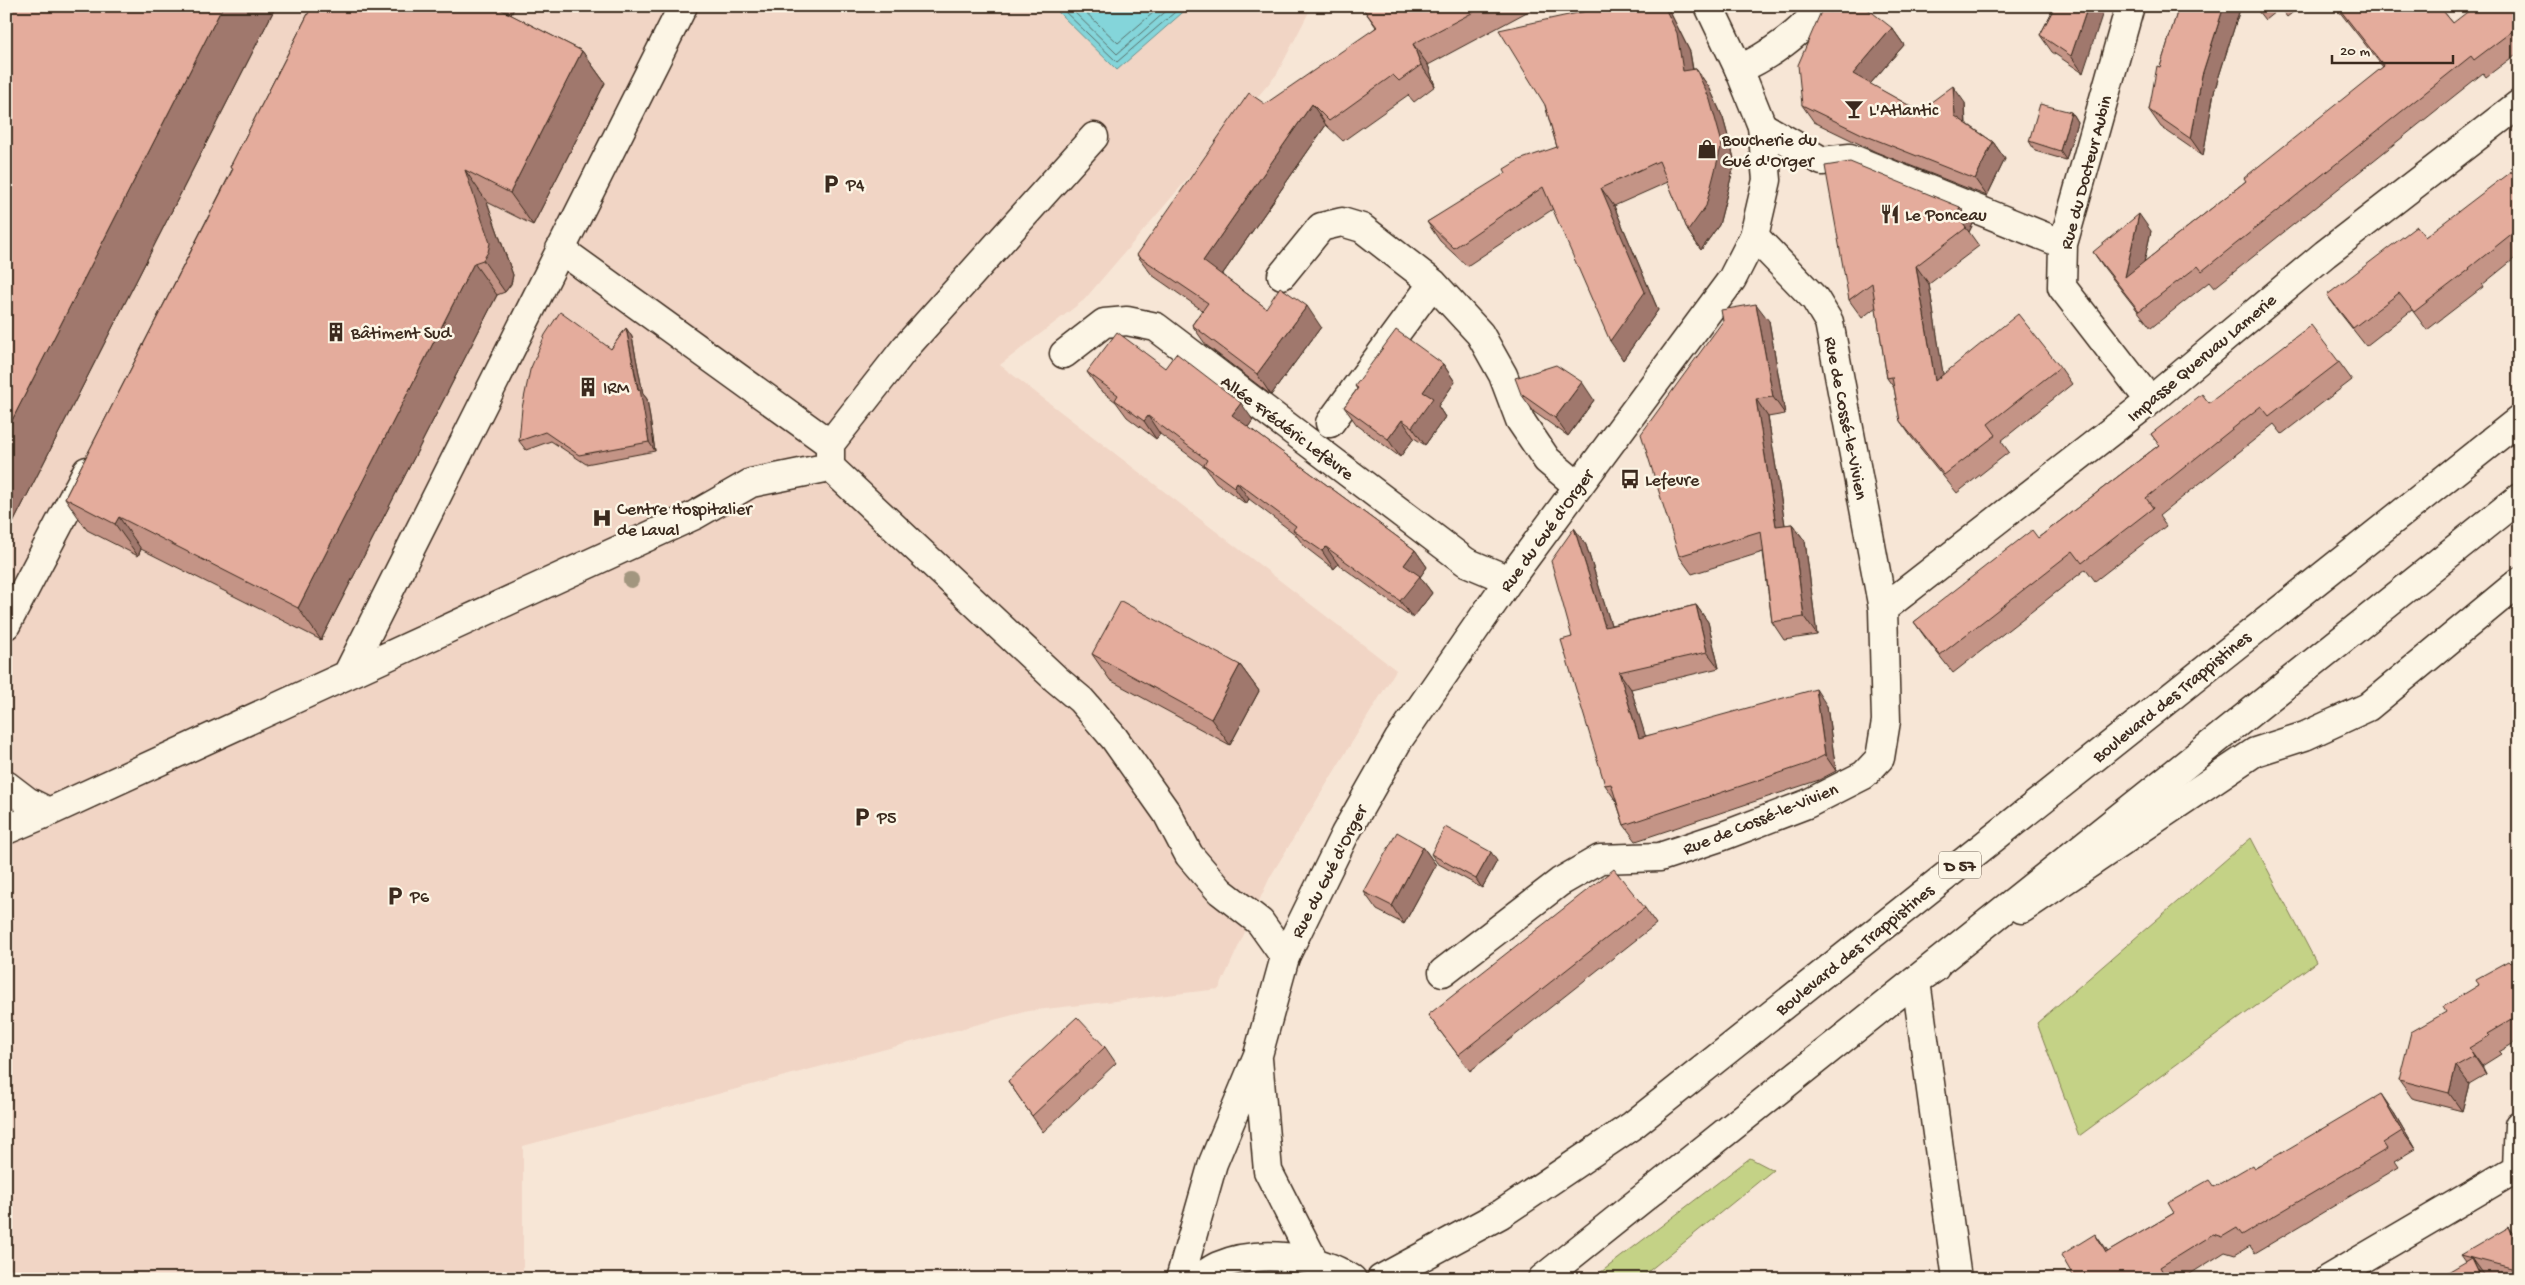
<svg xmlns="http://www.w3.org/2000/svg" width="2525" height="1285" viewBox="0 0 2525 1285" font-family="'Gochi Hand',sans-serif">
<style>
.built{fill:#f1d5c5}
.green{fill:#c4d286;stroke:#807e52}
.water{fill:#84d5da;stroke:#67918f}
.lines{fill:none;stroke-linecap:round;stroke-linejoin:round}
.shore{stroke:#586e69;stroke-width:1}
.minor-casing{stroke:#3b2a1e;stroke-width:31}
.major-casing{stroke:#3b2a1e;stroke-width:31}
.minor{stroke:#fcf5e5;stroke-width:28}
.major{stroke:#fcf5e5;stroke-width:28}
.tree{fill:#a2967f}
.wall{fill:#c49486;stroke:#3b2a1e}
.shaded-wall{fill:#a0786d;stroke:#3b2a1e}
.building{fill:#e4ac9c;stroke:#3b2a1e}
.labels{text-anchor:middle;stroke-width:5;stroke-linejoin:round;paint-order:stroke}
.shield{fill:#fcf5e5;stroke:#75675a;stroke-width:1}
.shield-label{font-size:16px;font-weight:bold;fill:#3b2a1e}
.poi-label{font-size:18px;fill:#3b2a1e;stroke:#fcf5e5;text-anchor:start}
.street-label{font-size:18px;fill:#3b2a1e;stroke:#fcf5e5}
</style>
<rect width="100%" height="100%" fill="#f7e6d6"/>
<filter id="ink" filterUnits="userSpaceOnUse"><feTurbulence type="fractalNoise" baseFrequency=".02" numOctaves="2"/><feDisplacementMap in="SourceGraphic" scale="10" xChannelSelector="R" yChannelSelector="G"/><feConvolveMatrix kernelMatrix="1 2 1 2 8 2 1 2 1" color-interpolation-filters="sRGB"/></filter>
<g filter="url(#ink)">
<path class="built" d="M6,6H1312L1277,74L1084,300L1000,365L1396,670L1270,877L1219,989L1028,1011L523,1146V1279H6Z"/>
<path class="green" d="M2251,838L2316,962L2079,1136L2037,1023Z
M1750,1158L1773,1170L1639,1279H1592Z"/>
<path class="water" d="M1052,6H1190L1117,70Z"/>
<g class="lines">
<path class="shore" d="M1059,6L1117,62L1182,6
M1068,6L1117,54L1172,6
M1079,6L1118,43L1161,6"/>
<defs>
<path id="minor" d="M2130,6L2063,244L2062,287L2150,401
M1739,69C1764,59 1807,30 1819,6
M1762,126L1822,161L1850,158L2063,244
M560,249L830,444
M1282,275L1321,227L1342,222L1362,228L1433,283L1480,334L1503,375L1520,420L1547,460L1578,486
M1064,354L1104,323L1127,321L1156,327L1466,562L1509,580
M1330,423L1433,283
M830,467V444L906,347L1094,137
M1883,609L2150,401L2325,254L2519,104
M6,625L87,471
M347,675L683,6
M6,785L27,801L49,812L695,515L751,483L830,467L1056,679L1081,700L1114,738L1167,813L1189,855L1220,891L1260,922L1285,957
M6,830L49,812
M2022,909L2255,752L2305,736L2368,707L2519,582
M1935,968L1916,981L1957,1279
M1443,972L1560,882L1600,859L1660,857L1723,836L1807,804L1864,775L1880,758L1886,721L1883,609L1829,322L1815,299L1754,236
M2517,1166L2519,1125
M2328,1279L2519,1167"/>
<path id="major" d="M1258,1059L1268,1171L1314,1261
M1180,1279L1213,1163L1258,1055L1285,957L1345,834L1399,739L1509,580L1732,279L1754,236L1767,180L1762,126L1739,69L1709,6
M1198,1279C1204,1275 1211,1269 1218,1266C1258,1249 1315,1255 1352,1279
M1381,1279L1501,1214L1633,1125L2519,420
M1542,1279L2519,498"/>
</defs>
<use href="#minor" class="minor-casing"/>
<use href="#major" class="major-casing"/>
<use href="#minor" class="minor"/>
<use href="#major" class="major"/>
</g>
<circle class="tree" cx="631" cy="580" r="8"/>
<path class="wall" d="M6,6H276L11,527L6,525Z
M312,6H515L511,15L582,51L605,83L533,225L487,202L513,275L511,284L505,292L497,295L321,640L141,549L138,556L87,530L65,498L232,170L230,167Z
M1370,6H1538L1428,65L1435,86L1414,102L1408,95L1343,141L1326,125L1222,275L1266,308L1321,327L1271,395L1206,345L1192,325L1202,310L1152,275L1137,255L1376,27L1364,10Z
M2055,6L2083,73L2052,52L2040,35Z
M2166,6H2241L2214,92L2203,156L2161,127L2149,110L2160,67L2177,13Z
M2254,6H2301L2287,17L2280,8L2265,20Z
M2335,6H2439L2453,23L2519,6V52L2486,77L2483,73L2214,288L2209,282L2151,328L2105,269L2093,252L2151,231L2144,262L2246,181L2383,67Z
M1831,12L1892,28L1904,45L1870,84L1919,111L1965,103L1966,123L1993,142L2005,159L1987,196L1876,152L1814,122L1802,105Z
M1671,14L1690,52L1693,69H1696L1709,87L1723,118L1735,162L1719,225L1701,250L1688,231L1668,182L1614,206L1658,310L1623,360L1553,209L1467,266L1440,241L1427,222L1557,147L1545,105Z
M2071,112L2077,122L2066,160L2035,151L2029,141Z
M2519,175V255L2482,285L2483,287L2427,330L2412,310L2366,346L2340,313L2327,295L2425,237Z
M1960,207L1973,224L1969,232L1979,246L1929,284L1943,375L2060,367L2072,384L2001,441L2009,452L1957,493L1912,438L1900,421L1894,388L1887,378L1876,307L1862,318L1849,300Z
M1769,321L1785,414L1768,417L1785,525L1792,524L1805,541L1817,635L1784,640L1772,622L1763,552L1692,574L1679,556Z
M626,328L632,337L643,394L647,399L655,451L586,464L551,441L526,450L519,441L611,349Z
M2339,362L2352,380L2282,434L2274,424L2159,516L2166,526L2095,581L2086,569L1953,673L1927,640L1914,622L2038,538L2159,445L2151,434L2209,403Z
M1443,364L1455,382L1438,406L1445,417L1425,445L1414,438L1400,457L1357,425L1344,407L1357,389L1355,386Z
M1165,368L1253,420L1248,427L1415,550L1427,567L1420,577L1432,593L1413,618L1338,564L1334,569L1318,557L1305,547L1295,534L1249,499L1246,504L1216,482L1205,467L1160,434L1156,439L1127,417L1116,402L1099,389L1087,372Z
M1521,394L1594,400L1568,436L1534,412Z
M1574,528L1586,545L1611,625L1696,605L1708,622L1719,668L1631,689L1645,736L1827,706L1836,771L1819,780L1636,841L1624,825L1616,801L1605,785L1572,637Z
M1092,654L1240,665L1259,691L1230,745L1110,680Z
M1423,847L1436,865L1404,924L1377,910L1364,892Z
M1431,854L1497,861L1482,888L1437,863Z
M1645,908L1656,924L1470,1071L1428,1015Z
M2519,958V1040L2499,1052L2501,1054L2482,1066L2486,1074L2469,1084L2462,1111L2412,1098L2399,1080L2446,1012L2479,985Z
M1105,1047L1116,1063L1043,1132L1008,1081Z
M2394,1113L2415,1149L2395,1161L2399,1167L2255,1253L2250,1246L2235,1255L2225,1252L2182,1279H2075L2108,1252L2174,1213L2214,1187L2254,1168Z
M2519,1240V1279H2497L2485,1275L2466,1262L2461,1255Z"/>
<path class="shaded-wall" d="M223,6H276L11,527L6,520V432Z
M485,6H515L503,31Z
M1664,6H1666L1671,14L1690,52L1696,90L1683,71Z
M2088,6H2105L2083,73L2071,56Z
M2224,6H2241L2214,92L2203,156L2191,139L2202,75Z
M1892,28L1904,45L1864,91L1853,74Z
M1413,44L1428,65L1435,86L1421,65Z
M582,51L605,83L533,225L510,193Z
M1696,69L1709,87L1723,118L1735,162L1719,225L1701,250L1688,231Z
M1953,86L1965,103L1966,133L1955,116Z
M1312,104L1326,125L1217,282L1203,261Z
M2071,112L2077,122L2066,160L2060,151Z
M1993,142L2005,159L1987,196L1975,179Z
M465,170L487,202L513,275L511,284L505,292L483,260Z
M1601,188L1614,206L1658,310L1623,360L1610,341Z
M1960,207L1973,224L1969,232L1956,215Z
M2139,214L2151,231L2137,294L2125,277Z
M474,263L497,295L321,640L298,608Z
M1916,266L1929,284L1947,399L1935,381Z
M1756,304L1769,321L1785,414L1773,397Z
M1307,306L1321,327L1271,395L1257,374Z
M626,328L632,337L643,394L647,399L655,451L649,442Z
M1443,364L1455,382L1438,406L1445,417L1425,445L1412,427L1423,392Z
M1582,382L1594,400L1568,436L1555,418Z
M1756,399L1768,417L1788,544L1776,526Z
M1241,403L1253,420L1244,433L1232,415Z
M1148,416L1160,434L1156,439L1144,421Z
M1402,420L1414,438L1400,457L1388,439Z
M1237,482L1249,499L1246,504L1234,487Z
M119,517L141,549L138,556L115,524Z
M1792,524L1805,541L1817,635L1804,617Z
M1574,528L1586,545L1617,644L1605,627Z
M1326,547L1338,564L1334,569L1322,551Z
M1415,550L1427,567L1420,577L1432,593L1413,618L1400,601L1404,565Z
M1696,605L1708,622L1719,668L1707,652Z
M1240,665L1259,691L1230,745L1211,719Z
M1619,672L1631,689L1651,754L1639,738Z
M1816,689L1827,706L1836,771L1825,755Z
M1423,847L1436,865L1404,924L1392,906Z
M1491,852L1497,861L1482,888L1476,879Z
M2469,1048L2482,1066L2486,1074L2474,1056Z
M2456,1066L2469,1084L2462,1111L2449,1093Z
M2381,1094L2394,1113L2415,1149L2402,1131Z
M2509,1227L2519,1240V1248Z
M2095,1234L2108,1252L2106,1253Z
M2472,1258L2485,1276L2486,1279H2482Z"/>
<path class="building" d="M6,6H223L6,432Z
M312,6H494L582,51L510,193L465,170L490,243L488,252L483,260L474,263L298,608L119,517L115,524L65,498L233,169L230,167Z
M1370,6H1485L1413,44L1421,65L1399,81L1393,75L1329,121L1312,104L1203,261L1266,308L1280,287L1307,306L1257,374L1192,325L1208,303L1137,255L1249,93L1265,104L1377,27L1364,10Z
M1610,6H1664L1677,33L1683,71L1696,69L1710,100L1722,143L1706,206L1688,231L1659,161L1601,188L1645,292L1610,341L1543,187L1454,248L1427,222L1506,173L1504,169L1519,160L1557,147L1545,105L1499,30Z
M1836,6H1864L1892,28L1853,74L1919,111L1953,86L1955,116L1993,142L1975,179L1864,135L1802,105L1798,65L1823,7L1831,12Z
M2055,6H2088L2071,56L2040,35Z
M2179,6H2224L2202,75L2191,139L2149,110L2157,66L2160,67Z
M2337,6H2439L2453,23L2475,6H2519V26L2474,60L2471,56L2202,271L2198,266L2139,311L2093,252L2139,214L2125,277L2246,181L2244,178L2384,66Z
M2040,104L2071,112L2060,151L2029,141Z
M1850,162L1960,207L1956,215L1966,228L1916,266L1935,381L2018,314L2060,367L1988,424L1996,435L1944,475L1900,421L1892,377L1887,378L1872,283L1849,300L1825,166Z
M2514,169L2519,175V228L2469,268L2470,269L2414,312L2399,293L2353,328L2327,295L2417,226L2425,237Z
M1756,304L1773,397L1756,399L1776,526L1792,524L1804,617L1772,622L1761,531L1679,556L1641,434L1723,321L1721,310Z
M560,312L611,349L626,328L638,390L640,389L649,442L579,455L545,432L519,441L522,408L530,370L545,335Z
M2311,325L2339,362L2269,416L2261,406L2146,498L2153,508L2082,563L2073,551L1940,655L1914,622L2032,530L2038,538L2159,445L2151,434L2202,394L2209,403Z
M1396,330L1443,364L1423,392L1433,398L1412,427L1402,420L1388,439L1344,407L1358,388L1355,386Z
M1117,332L1165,368L1176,353L1241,403L1232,415L1415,550L1404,565L1420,576L1400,601L1326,547L1322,551L1306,540L1293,530L1296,526L1237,482L1234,487L1204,465L1207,460L1148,416L1144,421L1115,400L1118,395L1087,372Z
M1556,365L1582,382L1555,418L1521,394L1515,378Z
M1574,528L1605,627L1696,605L1707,652L1619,672L1639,738L1816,689L1825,755L1807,764L1624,825L1611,784L1605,785L1561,640L1572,637L1551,561Z
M1121,601L1240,665L1211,719L1092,654Z
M1445,827L1491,852L1476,879L1431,854Z
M1397,832L1423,847L1392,906L1364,892Z
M1614,869L1645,908L1458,1055L1428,1015Z
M2519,958V1015L2487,1034L2489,1036L2469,1048L2474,1056L2456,1066L2449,1093L2399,1080L2411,1032L2446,1012L2443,1007L2479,985L2476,979L2509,961L2511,963Z
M1077,1017L1105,1047L1032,1116L1008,1081Z
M2381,1094L2402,1131L2383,1143L2387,1149L2242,1235L2237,1228L2222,1237L2213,1234L2160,1267L2165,1276L2161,1279H2075L2061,1255L2095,1234L2106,1253L2174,1213L2168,1203L2209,1180L2214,1187L2252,1165L2254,1169Z
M2509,1227L2519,1248V1270L2461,1255Z
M2472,1258L2482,1279H2436Z"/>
</g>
<defs>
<symbol id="bar-bare" viewBox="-9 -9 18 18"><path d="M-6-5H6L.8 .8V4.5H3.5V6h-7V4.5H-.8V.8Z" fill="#3b2a1e" stroke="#fcf5e5" stroke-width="2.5" paint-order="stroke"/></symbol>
<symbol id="shop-bare" viewBox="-9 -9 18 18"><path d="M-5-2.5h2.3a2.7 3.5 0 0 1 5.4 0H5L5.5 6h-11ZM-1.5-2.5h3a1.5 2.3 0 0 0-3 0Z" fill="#3b2a1e" stroke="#fcf5e5" stroke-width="2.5" paint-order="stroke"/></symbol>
<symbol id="parking-bare" viewBox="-9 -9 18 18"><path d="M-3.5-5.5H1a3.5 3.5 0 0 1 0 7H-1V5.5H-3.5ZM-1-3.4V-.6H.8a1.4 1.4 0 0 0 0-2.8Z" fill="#3b2a1e" stroke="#fcf5e5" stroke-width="2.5" paint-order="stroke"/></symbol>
<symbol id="restaurant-bare" viewBox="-9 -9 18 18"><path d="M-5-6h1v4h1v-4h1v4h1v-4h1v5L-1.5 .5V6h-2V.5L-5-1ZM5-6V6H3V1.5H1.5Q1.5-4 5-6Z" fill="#3b2a1e" stroke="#fcf5e5" stroke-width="2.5" paint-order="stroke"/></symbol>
<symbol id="building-bare" viewBox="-9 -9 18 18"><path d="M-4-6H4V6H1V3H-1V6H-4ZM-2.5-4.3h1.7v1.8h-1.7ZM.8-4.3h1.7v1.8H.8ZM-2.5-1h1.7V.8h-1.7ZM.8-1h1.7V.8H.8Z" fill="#3b2a1e" stroke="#fcf5e5" stroke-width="2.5" paint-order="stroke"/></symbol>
<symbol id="bus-bare" viewBox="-9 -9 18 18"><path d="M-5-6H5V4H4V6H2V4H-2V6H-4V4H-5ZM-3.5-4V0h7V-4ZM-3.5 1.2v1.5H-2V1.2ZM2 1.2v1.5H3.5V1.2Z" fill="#3b2a1e" stroke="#fcf5e5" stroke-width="2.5" paint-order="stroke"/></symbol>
<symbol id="hospital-bare" viewBox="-9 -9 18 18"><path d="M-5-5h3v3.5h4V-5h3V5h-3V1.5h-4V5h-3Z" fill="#3b2a1e" stroke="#fcf5e5" stroke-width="2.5" paint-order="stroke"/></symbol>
</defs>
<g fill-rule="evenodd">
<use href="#bar-bare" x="1840" y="95" width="28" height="28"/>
<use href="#shop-bare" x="1693" y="135" width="28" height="28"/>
<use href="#parking-bare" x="817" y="170" width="28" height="28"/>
<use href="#restaurant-bare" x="1876" y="200" width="28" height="28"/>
<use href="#building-bare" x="322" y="318" width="28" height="28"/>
<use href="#building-bare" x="574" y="373" width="28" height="28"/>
<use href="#bus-bare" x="1616" y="465" width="28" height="28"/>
<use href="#hospital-bare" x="588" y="504" width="28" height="28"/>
<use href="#parking-bare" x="848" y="803" width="28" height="28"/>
<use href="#parking-bare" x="381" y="882" width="28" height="28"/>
</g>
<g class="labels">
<rect class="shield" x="1939" y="851.5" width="42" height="27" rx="4"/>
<g class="shield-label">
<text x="1960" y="871">D 57</text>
</g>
<g class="poi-label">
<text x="1869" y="115">L'Atlantic</text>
<text x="1722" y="145">Boucherie du<tspan x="1722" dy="21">Gué d'Orger</tspan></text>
<text x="846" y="190">P4</text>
<text x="1905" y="220">Le Ponceau</text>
<text x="351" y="338">Bâtiment Sud</text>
<text x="603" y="393">IRM</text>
<text x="1645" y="485">Lefevre</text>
<text x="617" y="514">Centre Hospitalier<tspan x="617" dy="21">de Laval</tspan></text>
<text x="877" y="823">P5</text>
<text x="410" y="902">P6</text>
</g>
<g class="street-label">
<text transform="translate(2085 172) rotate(-75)" y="6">Rue du Docteur Aubin</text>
<text transform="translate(2201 357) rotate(-40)" y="6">Impasse Queruau Lamerie</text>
<text transform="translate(1847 418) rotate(79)" y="6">Rue de Cossé-le-Vivien</text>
<text transform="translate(1288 427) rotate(37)" y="6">Allée Frédéric Lefèvre</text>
<text transform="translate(1546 530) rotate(-54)" y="6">Rue du Gué d'Orger</text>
<text transform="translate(2171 696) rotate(-39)" y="6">Boulevard des Trappistines</text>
<text transform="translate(1760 818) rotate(-22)" y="6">Rue de Cossé-le-Vivien</text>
<text transform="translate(1328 871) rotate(-63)" y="6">Rue du Gué d'Orger</text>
<text transform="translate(1854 949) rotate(-39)" y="6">Boulevard des Trappistines</text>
</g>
</g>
<rect width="2525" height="1285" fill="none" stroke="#fcf5e5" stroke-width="25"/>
<rect x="12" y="12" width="2500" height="1260" fill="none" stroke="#3b2a1e" stroke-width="2" filter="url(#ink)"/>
<path d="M2332 55v8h121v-8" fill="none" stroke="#3b2a1e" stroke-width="2.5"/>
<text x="2340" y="55" font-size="15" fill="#3b2a1e" stroke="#fcf5e5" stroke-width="4" paint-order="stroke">20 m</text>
</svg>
